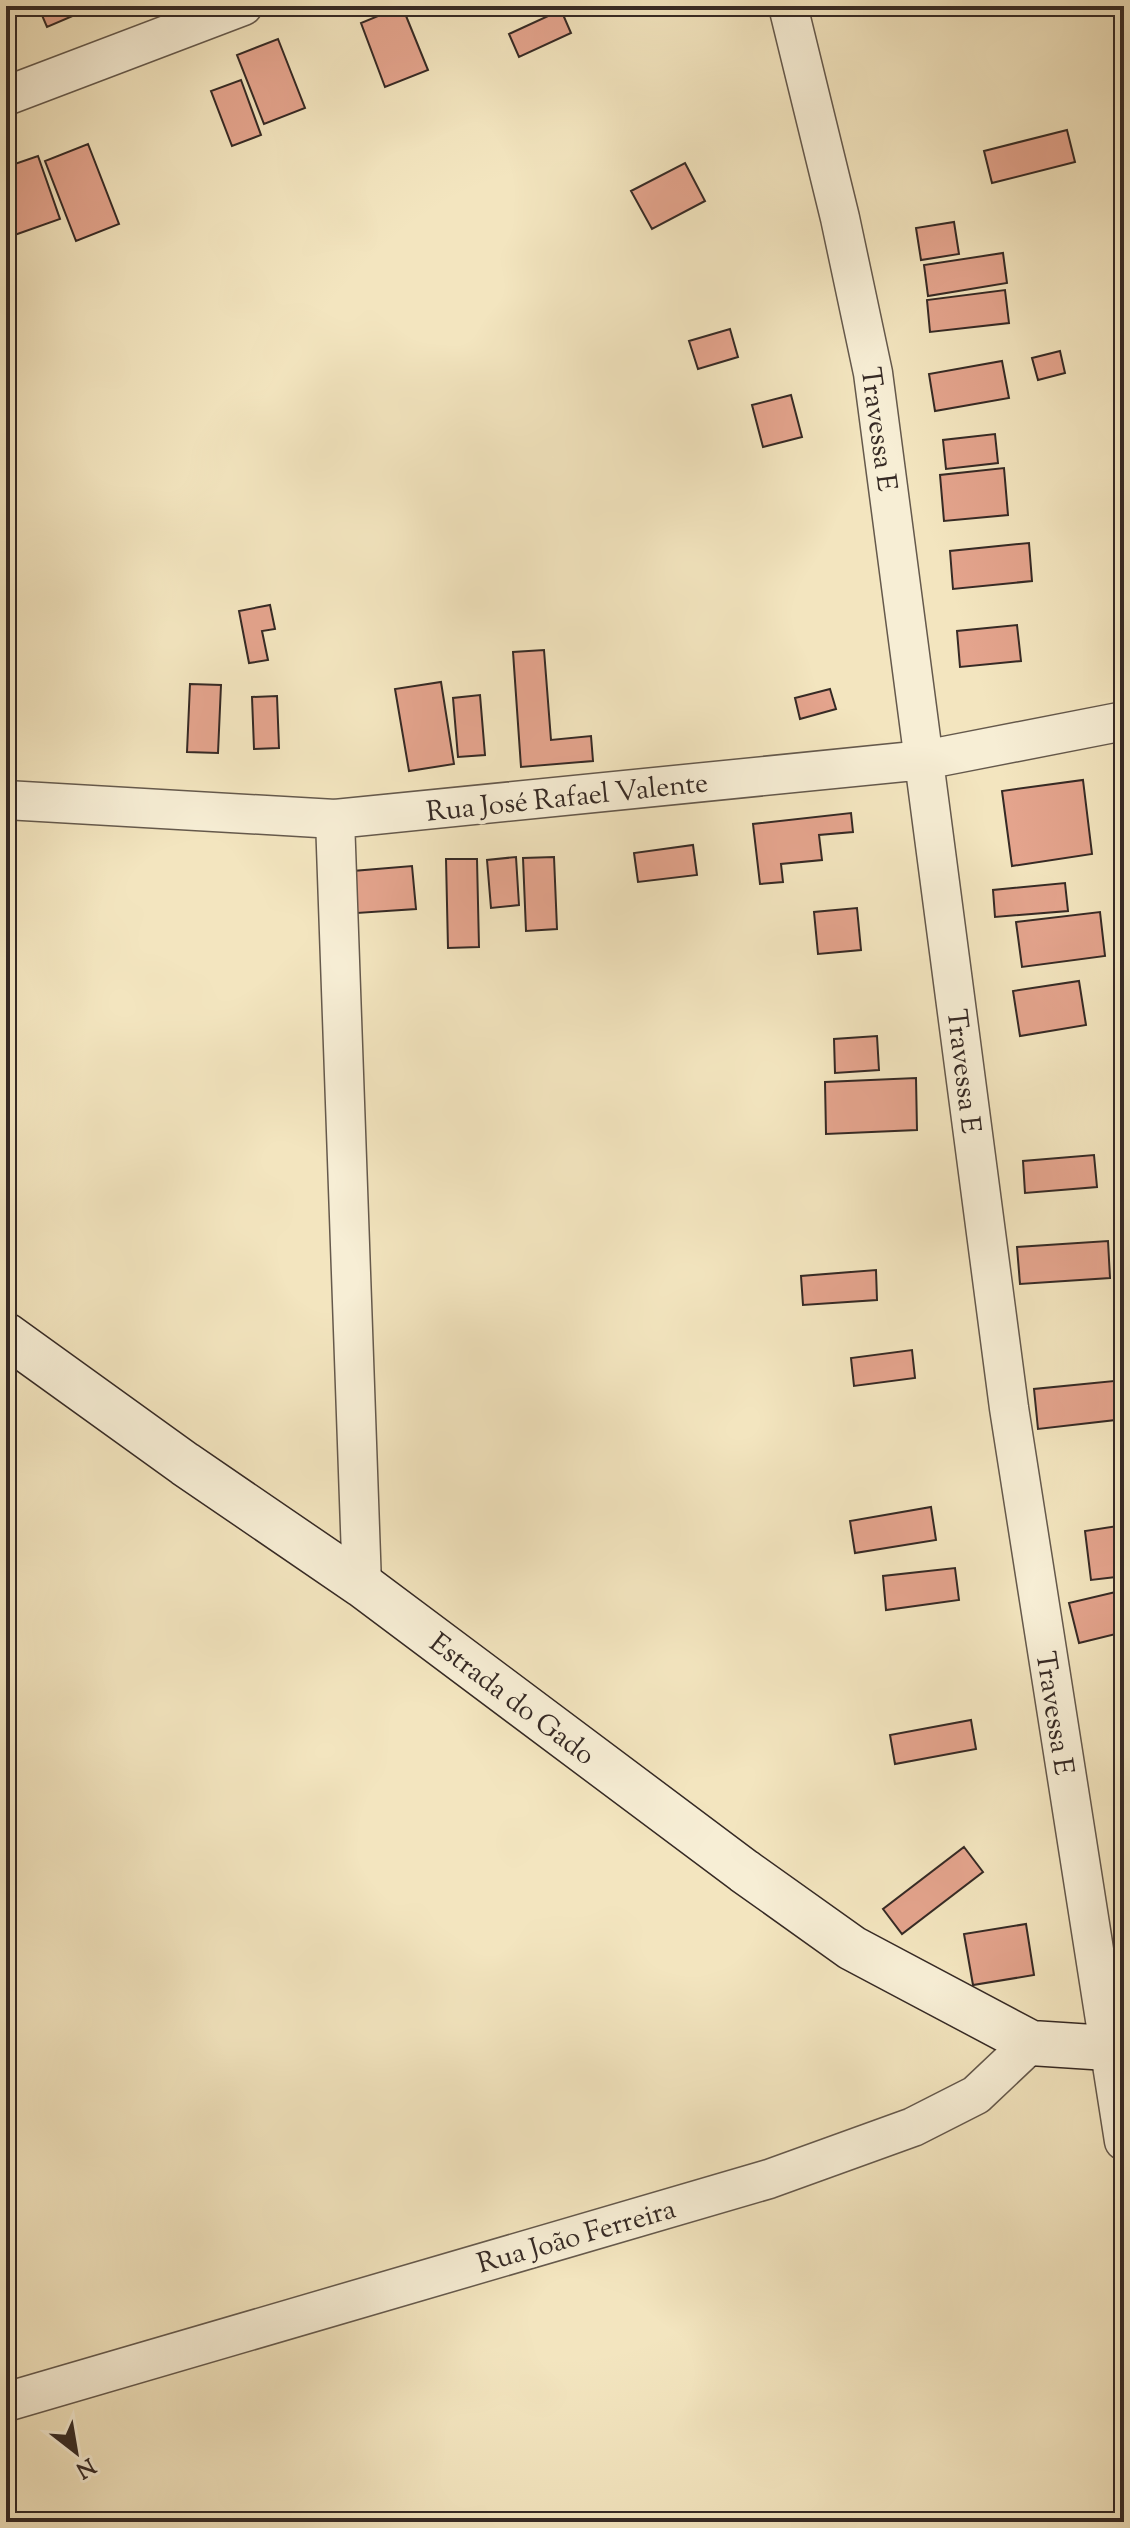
<svg xmlns="http://www.w3.org/2000/svg" width="1130" height="2528" viewBox="0 0 1130 2528" font-family="'Sorts Mill Goudy',serif">
<style>
.building{fill:#e4a48d;stroke:#362a25;stroke-width:2}
.lines{fill:none;stroke-linecap:round;stroke-linejoin:round}
.street-casing{stroke:#65594c;stroke-width:41}
.secondary-casing{stroke:#362a25;stroke-width:47}
.street{stroke:#f7eed5;stroke-width:38}
.secondary{stroke:#f7eed5;stroke-width:44}
.labels{text-anchor:middle;stroke-width:8;stroke-linejoin:round;paint-order:stroke}
.street-label{font-size:28px;fill:#362a25;stroke:#f7eed5}
</style>
<rect width="100%" height="100%" fill="#f3e5bf"/>
<filter id="stains"><feTurbulence type="fractalNoise" baseFrequency=".0025" numOctaves="4"/><feColorMatrix values="0 0 0 0 .2 0 0 0 0 .09 0 0 0 0 .02 0 0 0 .5 -.17"/></filter>
<radialGradient id="worn" r=".72"><stop offset=".6" stop-color="#630" stop-opacity="0"/><stop offset="1" stop-color="#630" stop-opacity=".3"/></radialGradient>
<path class="building" d="M38,6H71L75,15L47,27Z
M402,6L428,70L385,87L361,23Z
M561,10L571,33L519,57L509,34Z
M278,39L305,108L264,124L237,55Z
M241,80L261,135L232,146L211,91Z
M1067,130L1075,162L992,183L984,151Z
M88,144L119,224L76,241L45,161Z
M38,156L60,219L6,238V199L9,198L6,187V167Z
M685,163L705,201L652,229L631,191Z
M954,222L959,254L921,260L916,228Z
M1003,253L1007,283L928,296L924,265Z
M1005,290L1009,323L930,332L927,300Z
M730,329L738,357L698,369L689,341Z
M1060,351L1065,373L1038,380L1032,358Z
M1002,361L1009,398L935,411L929,374Z
M791,395L802,437L763,447L752,405Z
M995,434L998,463L946,469L943,440Z
M1004,468L1008,515L944,521L940,475Z
M1029,543L1032,581L953,589L950,551Z
M270,605L275,629L262,631L268,660L249,663L239,611Z
M1017,625L1021,661L960,667L957,631Z
M544,650L551,740L591,736L593,761L521,767L513,652Z
M441,682L454,764L409,771L395,689Z
M190,684L221,685L218,753L187,752Z
M830,689L836,709L800,719L795,698Z
M480,695L485,755L458,757L453,698Z
M277,696L279,748L254,749L252,697Z
M1083,780L1092,854L1012,866L1002,791Z
M851,813L853,832L819,835L822,860L781,864L783,882L760,884L753,824Z
M693,845L697,875L638,882L634,853Z
M516,857L519,905L491,908L487,860Z
M554,857L557,929L526,931L523,858Z
M446,859H477L479,947L448,948Z
M412,866L416,909L357,913L353,871Z
M1065,883L1068,911L995,917L993,890Z
M857,908L861,950L818,954L814,912Z
M1100,912L1105,956L1022,967L1016,922Z
M1079,981L1086,1025L1020,1036L1013,991Z
M877,1036L879,1070L835,1073L834,1039Z
M916,1078L917,1130L826,1134L825,1082Z
M1094,1155L1097,1187L1025,1193L1023,1161Z
M1108,1241L1110,1278L1020,1284L1017,1247Z
M876,1270L877,1300L803,1305L801,1276Z
M912,1350L915,1378L854,1386L851,1358Z
M1124,1380V1419L1038,1429L1034,1389Z
M931,1507L936,1540L855,1553L850,1521Z
M1124,1525V1576L1091,1580L1085,1531Z
M955,1568L959,1600L886,1610L883,1576Z
M1124,1590V1632L1079,1643L1069,1603Z
M971,1720L976,1749L895,1764L890,1735Z
M1124,1826V1863L1115,1829Z
M964,1847L983,1872L902,1934L883,1909Z
M1026,1924L1034,1975L973,1985L964,1934Z"/>
<g class="lines">
<defs>
<path id="street" d="M788,6L840,218L873,373L1009,1408L1124,2141
M6,96L243,6
M6,800L335,819L924,760L1124,721
M335,819L362,1585
M6,2402L769,2179L913,2127L976,2095L1031,2043"/>
<path id="secondary" d="M6,1335L185,1464L362,1585L744,1871L852,1948L1031,2043L1108,2048L1124,2043"/>
</defs>
<use href="#street" class="street-casing"/>
<use href="#secondary" class="secondary-casing"/>
<use href="#street" class="street"/>
<use href="#secondary" class="secondary"/>
</g>
<g class="labels">
<g class="street-label">
<text transform="translate(880 429) rotate(82)" y="10">Travessa E</text>
<text transform="translate(567 796) rotate(-6)" y="10">Rua José Rafael Valente</text>
<text transform="translate(965 1071) rotate(83)" y="10">Travessa E</text>
<text transform="translate(513 1698) rotate(37)" y="10">Estrada do Gado</text>
<text transform="translate(1056 1713) rotate(81)" y="10">Travessa E</text>
<text transform="translate(576 2235) rotate(-16)" y="10">Rua João Ferreira</text>
</g>
</g>
<rect width="1130" height="2528" fill="none" stroke="#f3e5bf" stroke-width="32"/>
<rect x="8" y="8" width="1114" height="2512" fill="none" stroke="#362a25" stroke-width="4"/>
<rect x="16" y="16" width="1098" height="2496" fill="none" stroke="#362a25" stroke-width="2"/>
<g transform="translate(76 2452) rotate(149)" stroke="#f7eed5" stroke-width="6" paint-order="stroke">
<path d="M0-6L14 30L0 20L-14 30Z" fill="#362a25"/>
<text y="-12" font-size="22" font-weight="bold" text-anchor="middle" fill="#362a25">N</text>
</g>
<rect width="100%" height="100%" filter="url(#stains)"/>
<rect width="100%" height="100%" fill="url(#worn)"/>
</svg>
